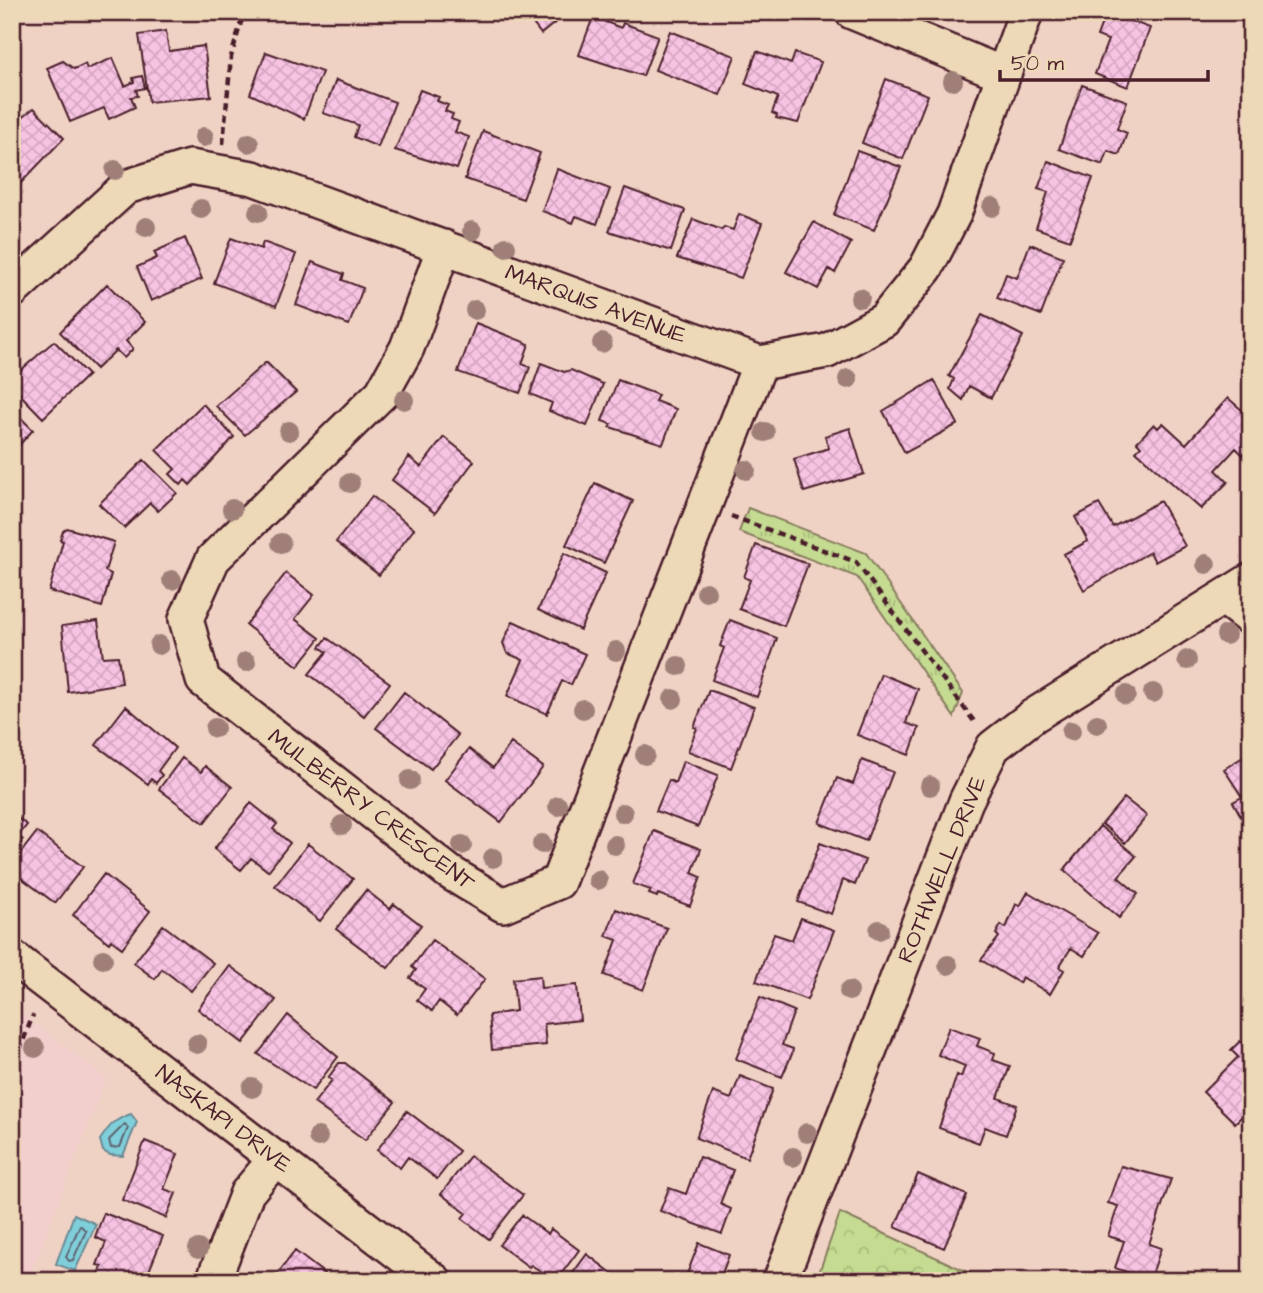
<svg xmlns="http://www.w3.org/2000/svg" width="1263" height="1293" viewBox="0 0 1263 1293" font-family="'Architects Daughter',sans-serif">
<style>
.built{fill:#f2cecd}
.grass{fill:url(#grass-tufts);stroke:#877d5e;stroke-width:2}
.forest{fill:url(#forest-crowns);stroke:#877d5e;stroke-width:2}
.water{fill:#7fcfda;stroke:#6a8994;stroke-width:2}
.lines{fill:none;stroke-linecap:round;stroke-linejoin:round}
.shore{stroke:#5f6571;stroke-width:2}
.building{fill:url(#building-cross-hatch);stroke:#4a1f2b;stroke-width:2}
.minor-casing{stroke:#4a1f2b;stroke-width:38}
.path{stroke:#4a1f2b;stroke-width:4.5;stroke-dasharray:7 5;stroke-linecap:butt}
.minor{stroke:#edd8b7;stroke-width:33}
.tree{fill:#9f7f78}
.labels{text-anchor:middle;stroke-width:6;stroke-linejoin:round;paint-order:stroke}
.street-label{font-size:23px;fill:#4a1f2b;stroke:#edd8b7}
</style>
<defs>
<pattern id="grass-tufts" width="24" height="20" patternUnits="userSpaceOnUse" patternTransform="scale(1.75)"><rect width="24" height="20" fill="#c4db91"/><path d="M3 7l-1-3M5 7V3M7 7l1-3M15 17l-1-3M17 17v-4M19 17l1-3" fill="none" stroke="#aabc7d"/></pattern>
<pattern id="forest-crowns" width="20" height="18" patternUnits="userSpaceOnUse" patternTransform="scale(1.75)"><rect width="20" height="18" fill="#c4db91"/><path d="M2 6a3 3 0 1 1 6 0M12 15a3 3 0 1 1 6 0" fill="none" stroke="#aabc7d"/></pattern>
<pattern id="building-cross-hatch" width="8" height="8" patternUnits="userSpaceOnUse" patternTransform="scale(1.75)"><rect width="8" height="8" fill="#f7c3e2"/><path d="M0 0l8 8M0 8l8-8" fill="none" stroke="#d5a7c2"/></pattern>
</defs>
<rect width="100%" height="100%" fill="#f0d2c4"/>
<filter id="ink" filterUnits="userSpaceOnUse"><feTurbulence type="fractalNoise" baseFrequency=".0143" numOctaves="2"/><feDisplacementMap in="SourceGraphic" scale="14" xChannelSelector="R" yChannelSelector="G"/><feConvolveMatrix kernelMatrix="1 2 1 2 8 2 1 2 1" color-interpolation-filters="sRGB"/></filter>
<g filter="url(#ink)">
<path class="built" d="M12,1006L106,1078L28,1281H12Z"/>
<path class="grass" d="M748,508L866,553L963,693L954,717L857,577L739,532Z"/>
<path class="forest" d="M840,1213L987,1281H816Z"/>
<path class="water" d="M131,1114L137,1122L123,1156L110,1155L103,1151L100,1140C109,1126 115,1119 131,1114Z
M74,1214L96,1224L75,1271L56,1264Z"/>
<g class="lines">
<path class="shore" d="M125,1124L128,1128L120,1147L111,1148L109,1140Z
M80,1225L86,1231L73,1260L69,1261L66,1257Z"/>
</g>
<path class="building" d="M524,12H568L541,34Z
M1106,12L1150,28L1128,87L1095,74L1108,40L1097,36Z
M593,17L621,28L623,23L658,36L643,76L579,55Z
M166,31L169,51L204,46L211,96L149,102L139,35Z
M670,31L735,56L720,95L655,70Z
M757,51L791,64L795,53L821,62L798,123L776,118L777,115L772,113L778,97L745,84Z
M266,52L322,72L304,119L250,94Z
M113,58L125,86L134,82L133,78L142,76L145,88L136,90L138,96L131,97L135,107L109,119L104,108L70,122L47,68L63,61L74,69L85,64L87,69Z
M886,79L928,95L903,159L862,143Z
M336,80L395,102L378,147L354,137L358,125L323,113Z
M1082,85L1127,101L1117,129L1127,133L1119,155L1108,151L1103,165L1059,149Z
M420,90L439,97L437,101L448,105L445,111L453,114L451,119L459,122L455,132L469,137L457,169L395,150Z
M34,108L64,138L16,188L12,184V125Z
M483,131L540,153L523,199L465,179Z
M857,151L901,167L874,230L834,215Z
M1048,161L1093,178L1070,240L1036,228L1048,192L1038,189Z
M557,169L610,189L597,224L576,216L573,223L542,211Z
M625,188L685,210L671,251L609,231Z
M739,214L762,223L741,278L677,258L693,219L722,230L724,227L733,230Z
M814,222L851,243L835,273L829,269L818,289L786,272Z
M185,238L202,279L151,301L137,267L157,258L154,252Z
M231,238L261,249L263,242L296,254L276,306L214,283Z
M1030,244L1063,257L1041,315L997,298L1006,274L1017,278Z
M312,262L344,274L342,280L363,288L349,325L296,305Z
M107,284L145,322L126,341L133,349L124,358L116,350L96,369L60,332Z
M982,315L1023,336L991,398L969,386L963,400L950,389L954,379L949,376Z
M476,323L529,344L522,364L530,367L520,393L458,372Z
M54,341L88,375L43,418L12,386V378Z
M266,362L296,392L245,435L216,406Z
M541,363L564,372L571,370L603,384L587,426L549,411L552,403L530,394Z
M618,380L658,395L655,401L676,409L663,444L610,427L611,424L602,421Z
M934,380L958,424L905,453L883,411Z
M1228,398L1251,418V432L1246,437L1251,446L1243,455L1236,448L1216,470L1228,482L1201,509L1136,451L1141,446L1137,442L1154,424L1158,428L1163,423L1186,444Z
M203,404L234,437L190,485L185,480L181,485L170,474L175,469L156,450Z
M12,409L33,430L12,453Z
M850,428L864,474L804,492L794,459L829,448L825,436Z
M444,437L474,461L435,513L392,480L409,457L421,467Z
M144,460L177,493L158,511L150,503L124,528L99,504Z
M595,483L633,501L604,563L566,545Z
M372,496L414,529L379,575L336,542Z
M1160,501L1185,546L1155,562L1150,552L1084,590L1064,554L1088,541L1075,517L1099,504L1113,527Z
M67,528L114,542L105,571L111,574L102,607L49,591L63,541L60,540L63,531Z
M756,545L808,564L784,626L739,609L750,580L744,577Z
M564,553L606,573L580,630L538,610Z
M286,573L314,595L295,619L320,638L298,666L246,625Z
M730,620L777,638L757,697L712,680L724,648L720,646Z
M98,621L103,657L118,656L122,683L68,692L62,626Z
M513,621L585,654L571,685L562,681L547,714L507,696L523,660L507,653L503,643Z
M327,638L390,683L364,716L309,674L327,652L320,647Z
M881,674L918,689L906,723L919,728L909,755L857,735Z
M709,690L754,707L731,768L688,751L697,728L694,727Z
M404,692L458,735L431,769L376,728Z
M126,706L175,748L158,771L162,775L156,783L151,779L148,784L96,745Z
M511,743L543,767L501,822L445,780L469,749L493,768Z
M1251,752V812L1242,818L1233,802L1242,797L1224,769Z
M182,758L201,772L205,766L232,787L204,823L159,789Z
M862,760L893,772L866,841L819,823L837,778L853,784Z
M683,761L718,775L698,827L656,811L669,780L675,783Z
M1124,798L1147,816L1125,843L1102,824Z
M251,803L277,824L273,829L290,843L268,871L251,858L241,870L214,849Z
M12,814L27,825L18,836L23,840L18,847L12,844Z
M1100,826L1136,856L1118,877L1138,894L1119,918L1064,870Z
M654,831L701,849L692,873L701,877L690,906L658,894L657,897L649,894L651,890L633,884Z
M37,832L83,867L55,903L12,871V864Z
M820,843L865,860L855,885L843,880L831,914L798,902Z
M308,844L353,879L320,921L275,886Z
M104,874L150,911L122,948L111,940L109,943L73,915Z
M366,890L390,909L394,904L421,925L388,968L336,929Z
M1028,892L1098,933L1084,956L1071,948L1059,967L1064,970L1050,994L1022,977L1019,983L981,960L999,937L996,934L1001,925L1006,928L1016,904L1020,906Z
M616,909L667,928L643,990L604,975L617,940L606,936Z
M801,918L834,930L807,1000L756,981L774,934L792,940Z
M163,925L213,963L191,991L162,969L155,979L134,963Z
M432,940L485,979L457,1015L439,1001L432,1011L417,1000L425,989L410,978L416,970L412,967Z
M230,966L276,1000L243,1043L198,1009Z
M540,976L541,988L577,985L580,1020L544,1024L546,1045L492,1050L489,1015L516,1011L513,979Z
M760,997L794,1011L782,1045L793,1049L792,1054L782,1077L736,1059Z
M288,1015L338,1057L313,1090L258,1054Z
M949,1027L980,1038L977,1046L995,1053L993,1060L1010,1066L998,1098L1017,1105L1006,1135L985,1127L979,1143L939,1128L957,1075L961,1077L965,1066L938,1055Z
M1240,1041L1251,1050V1111L1249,1109L1235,1123L1203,1092L1238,1057L1231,1050Z
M339,1063H345L395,1102L365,1140L314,1103L332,1080L328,1078Z
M740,1076L773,1089L747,1158L696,1138L713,1092L731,1099Z
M407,1111L459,1151L437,1179L408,1157L400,1168L377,1150Z
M145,1141L178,1154L164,1189L176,1193L166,1218L122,1200Z
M470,1156L523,1195L489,1239L462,1218L466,1213L441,1194Z
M699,1157L733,1170L720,1204L731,1209L722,1234L660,1211L669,1188L686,1194Z
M1121,1166L1171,1179L1149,1244L1161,1248L1150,1280L1115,1268L1124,1241L1108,1236L1118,1206L1108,1203Z
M918,1174L967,1195L944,1248L895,1227Z
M104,1213L163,1236L145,1281H97L102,1266L97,1265L106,1242L95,1237Z
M522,1215L548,1234L551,1229L579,1250L556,1281L531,1265L529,1267L499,1245Z
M699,1243L729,1255L719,1281H704L687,1274Z
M295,1251L325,1274L323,1276L329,1281H272Z
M587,1254L622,1281H567Z"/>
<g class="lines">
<defs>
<path id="minor" d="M852,12L1003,74
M444,247L407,348L382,393L213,559L186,619L203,680L449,872L503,905L558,882L760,363
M12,291L126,187L190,167L253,178L760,363L827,351L884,320L926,268L954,214L1026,12
M1224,598L1251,619
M12,957L435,1281
M213,1281L247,1193L276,1158
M780,1281L966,801L993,747L1033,716L1251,580"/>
</defs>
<use href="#minor" class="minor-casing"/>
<path class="path" d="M223,144L231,57L244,12
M731,516L856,562L976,724
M12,1055L17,1057L33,1015
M12,1071L17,1057"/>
<use href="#minor" class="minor"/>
</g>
<g class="tree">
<circle cx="953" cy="81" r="10"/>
<circle cx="204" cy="137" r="10"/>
<circle cx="249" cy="143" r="10"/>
<circle cx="115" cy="170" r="10"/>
<circle cx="992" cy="207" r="10"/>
<circle cx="201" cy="209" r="10"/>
<circle cx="258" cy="212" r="10"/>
<circle cx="146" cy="227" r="10"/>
<circle cx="472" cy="231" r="10"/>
<circle cx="506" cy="247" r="10"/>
<circle cx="860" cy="298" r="10"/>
<circle cx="475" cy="310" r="10"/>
<circle cx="602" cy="343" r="10"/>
<circle cx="848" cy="379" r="10"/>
<circle cx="404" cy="400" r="10"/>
<circle cx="289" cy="431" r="10"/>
<circle cx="765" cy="432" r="10"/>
<circle cx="746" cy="470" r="10"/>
<circle cx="350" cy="483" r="10"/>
<circle cx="232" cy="509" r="10"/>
<circle cx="281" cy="543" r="10"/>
<circle cx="1206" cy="564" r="10"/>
<circle cx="172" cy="580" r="10"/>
<circle cx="706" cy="592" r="10"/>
<circle cx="1226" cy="635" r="10"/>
<circle cx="159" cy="645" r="10"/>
<circle cx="616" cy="651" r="10"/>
<circle cx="1187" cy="660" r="10"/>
<circle cx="246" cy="662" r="10"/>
<circle cx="678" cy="666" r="10"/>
<circle cx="1153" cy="693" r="10"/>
<circle cx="1126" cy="695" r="10"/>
<circle cx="673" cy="699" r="10"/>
<circle cx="583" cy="709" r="10"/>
<circle cx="1097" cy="724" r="10"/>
<circle cx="215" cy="728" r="10"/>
<circle cx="1071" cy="731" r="10"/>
<circle cx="645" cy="755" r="10"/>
<circle cx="410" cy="780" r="10"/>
<circle cx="930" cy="786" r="10"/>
<circle cx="558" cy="806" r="10"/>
<circle cx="623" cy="813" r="10"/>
<circle cx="342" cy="825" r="10"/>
<circle cx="542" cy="844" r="10"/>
<circle cx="462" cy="845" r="10"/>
<circle cx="615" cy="845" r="10"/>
<circle cx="493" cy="858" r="10"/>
<circle cx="598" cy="880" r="10"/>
<circle cx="879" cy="930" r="10"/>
<circle cx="103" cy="959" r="10"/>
<circle cx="948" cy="965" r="10"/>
<circle cx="849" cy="991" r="10"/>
<circle cx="197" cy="1044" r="10"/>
<circle cx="35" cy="1048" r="10"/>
<circle cx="252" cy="1088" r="10"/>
<circle cx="807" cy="1133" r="10"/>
<circle cx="318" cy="1137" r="10"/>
<circle cx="793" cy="1157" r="10"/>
<circle cx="198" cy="1249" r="10"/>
</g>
</g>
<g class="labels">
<g class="street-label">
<text transform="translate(596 303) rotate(20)" y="8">MARQUIS AVENUE</text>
<text transform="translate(372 809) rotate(37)" y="8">MULBERRY CRESCENT</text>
<text transform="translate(941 869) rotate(-68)" y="8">ROTHWELL DRIVE</text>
<text transform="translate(224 1118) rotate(37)" y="8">NASKAPI DRIVE</text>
</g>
</g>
<rect width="1263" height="1293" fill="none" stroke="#edd8b7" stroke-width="42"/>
<rect x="21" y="21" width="1221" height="1251" fill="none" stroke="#4a1f2b" stroke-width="2.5" filter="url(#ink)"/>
<path d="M1000 70v10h208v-10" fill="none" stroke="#4a1f2b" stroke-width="3.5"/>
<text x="1011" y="70" font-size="21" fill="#4a1f2b" stroke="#edd8b7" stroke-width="5" paint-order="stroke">50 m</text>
</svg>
